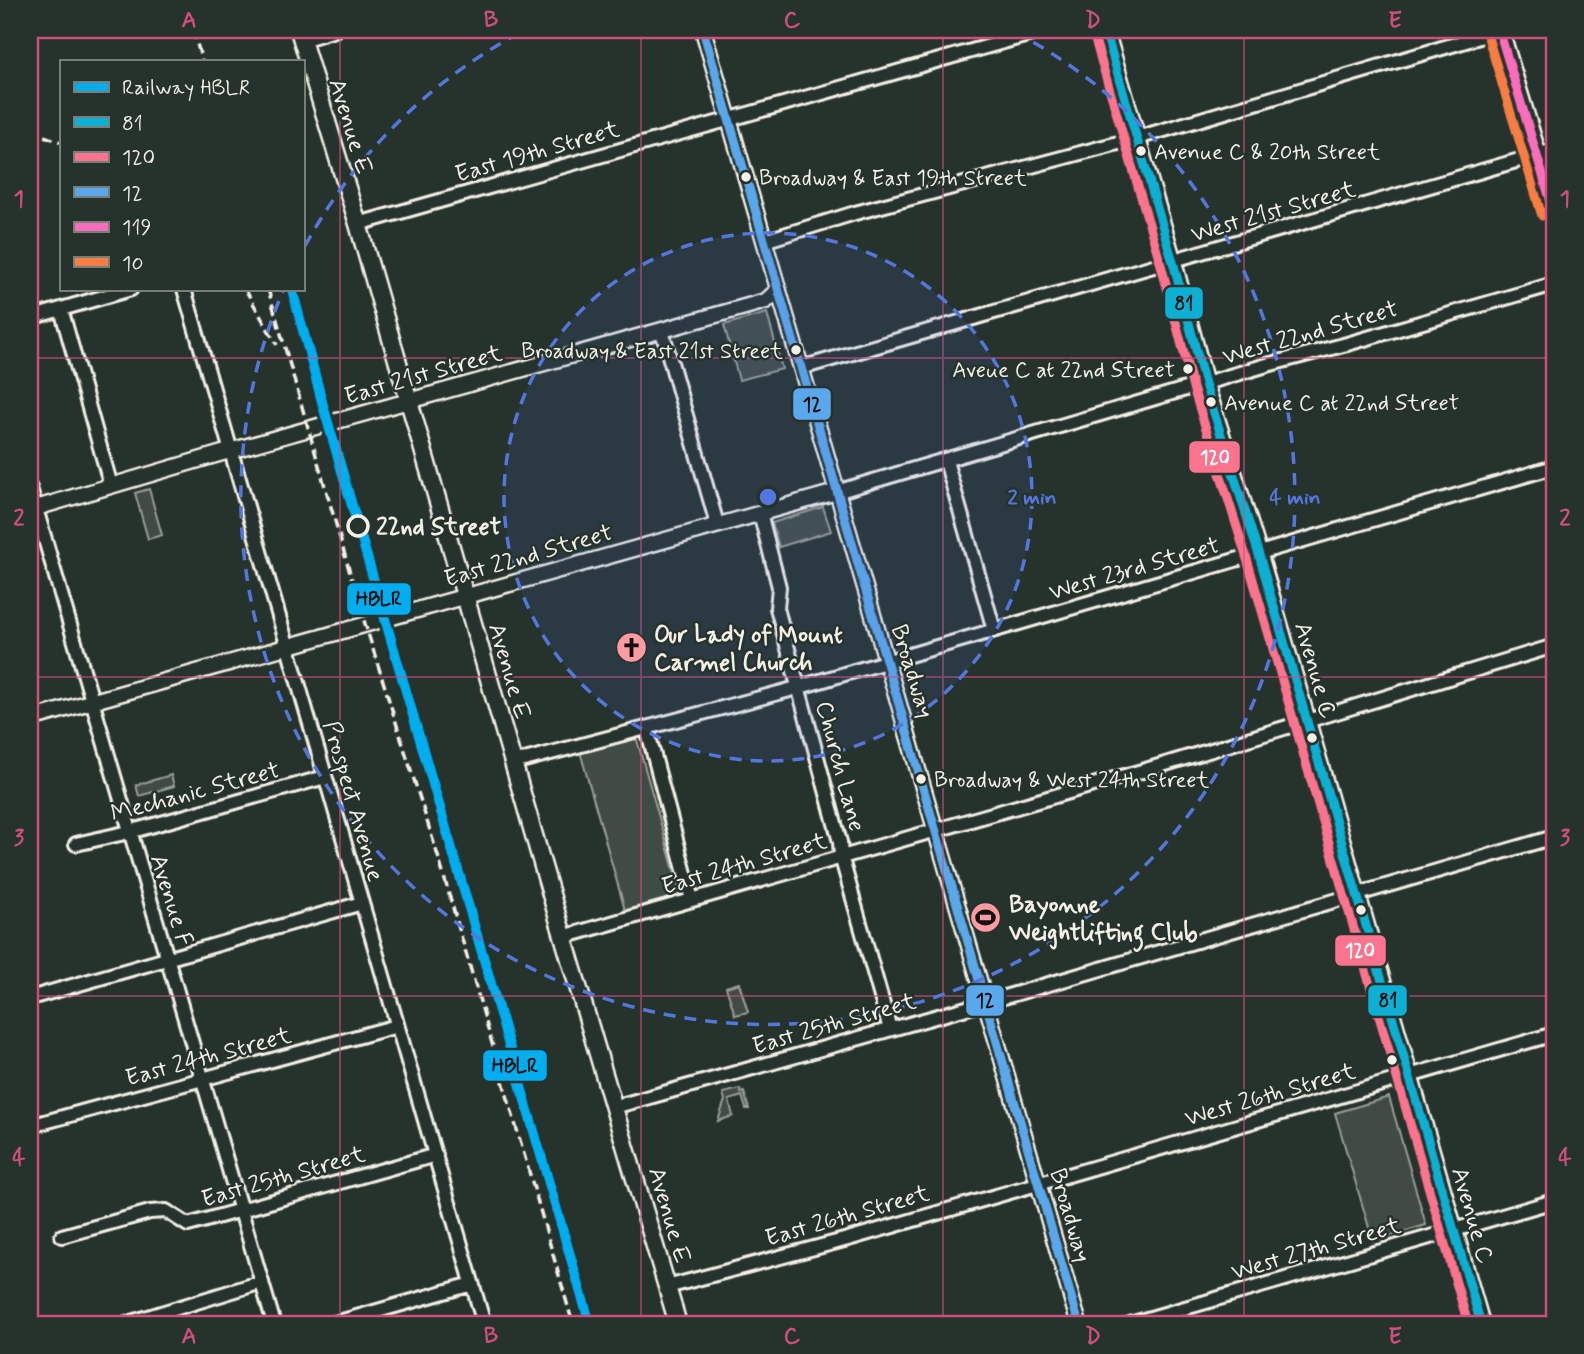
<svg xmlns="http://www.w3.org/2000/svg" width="1584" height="1354" viewBox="0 0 1584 1354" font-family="Mynerve,sans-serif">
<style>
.green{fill:#414b45;stroke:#9a9e96;stroke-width:2}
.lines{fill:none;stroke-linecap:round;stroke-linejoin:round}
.minor-casing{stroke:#f4f1e8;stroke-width:18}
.tertiary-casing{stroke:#f4f1e8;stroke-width:19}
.secondary-casing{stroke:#f4f1e8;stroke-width:21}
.primary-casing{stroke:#f4f1e8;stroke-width:23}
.minor{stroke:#26332d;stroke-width:12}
.tertiary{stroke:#26332d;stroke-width:14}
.secondary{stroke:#26332d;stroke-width:16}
.primary{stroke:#26332d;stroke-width:18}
.rail{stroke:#f4f1e8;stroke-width:3.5;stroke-dasharray:10 5;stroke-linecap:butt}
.bus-1-casing{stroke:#26332d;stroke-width:14}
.bus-2-casing{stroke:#26332d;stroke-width:14}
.bus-3-casing{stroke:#26332d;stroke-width:14}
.bus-4-casing{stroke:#26332d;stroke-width:14}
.bus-5-casing{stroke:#26332d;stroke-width:14}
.bus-1{stroke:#0dafd3;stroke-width:9}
.bus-2{stroke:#fc738d;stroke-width:9}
.bus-3{stroke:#5aa8eb;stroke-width:9}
.bus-4{stroke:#fb6dba;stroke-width:9}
.bus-5{stroke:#f77d43;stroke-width:9}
.rail-1-casing{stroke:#26332d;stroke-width:16}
.rail-1{stroke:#00aeef;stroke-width:10}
.grid{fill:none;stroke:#ce4e7e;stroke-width:2;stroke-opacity:0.55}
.ring{fill:none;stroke:#5377dc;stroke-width:3.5;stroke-dasharray:12 9}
.bus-dot{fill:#f4f1e8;stroke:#26332d;stroke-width:2.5}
.stop-dot{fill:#26332d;stroke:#f4f1e8;stroke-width:3.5}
.labels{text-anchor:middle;stroke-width:5;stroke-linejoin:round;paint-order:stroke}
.bus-label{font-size:22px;fill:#f4f1e8;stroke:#26332d;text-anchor:start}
.street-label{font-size:24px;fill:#f4f1e8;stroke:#26332d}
.stop-label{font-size:24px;font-weight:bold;fill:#f4f1e8;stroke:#26332d;text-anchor:start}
.poi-label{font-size:24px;font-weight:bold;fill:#f4f1e8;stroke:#26332d;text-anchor:start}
.centre{fill:#5377dc;stroke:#26332d;stroke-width:3.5}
.ring-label{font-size:21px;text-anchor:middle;font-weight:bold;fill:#5377dc;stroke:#26332d;stroke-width:5;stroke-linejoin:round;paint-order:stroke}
.line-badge{stroke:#26332d;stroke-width:2.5}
.badge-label{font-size:19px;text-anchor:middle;font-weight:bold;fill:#fff}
.pale-badge-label{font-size:19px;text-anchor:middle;font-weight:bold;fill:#111}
.neatline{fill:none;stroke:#ce4e7e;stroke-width:2.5}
.grid-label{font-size:23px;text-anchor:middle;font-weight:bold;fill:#ce4e7e}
</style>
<rect width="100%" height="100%" fill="#26332d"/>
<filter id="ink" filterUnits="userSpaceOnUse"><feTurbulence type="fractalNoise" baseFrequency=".0143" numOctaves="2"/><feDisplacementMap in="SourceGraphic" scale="14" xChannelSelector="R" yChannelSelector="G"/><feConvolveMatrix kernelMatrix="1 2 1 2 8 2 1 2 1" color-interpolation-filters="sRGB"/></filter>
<g filter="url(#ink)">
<path class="green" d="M767,313L782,369L739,380L724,325Z
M149,489L162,535L148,539L135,493Z
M823,507L831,531L779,547L772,523Z
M635,733L681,895L625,910L579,748Z
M171,775L174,786L139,796L136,785Z
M739,983L748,1012L735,1015L726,987Z
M740,1089L741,1093L744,1092L749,1109H746L742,1096L729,1100L733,1116L718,1121L725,1100L723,1093Z
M1389,1097L1426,1225L1373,1241L1335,1113Z"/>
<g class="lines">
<defs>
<path id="minor" d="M302,40L335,30
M358,224L1046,30
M764,241L855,213L1137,138L1503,30
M184,289L484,1324
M61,309L111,486
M30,318L131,289
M662,331L717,524
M801,368L1554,150
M946,461L994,630
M30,488L274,1324
M836,492L1267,365L1347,344L1554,284
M760,513L779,587L777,608L840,842L841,856L890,1029
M647,729L692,900
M513,763L786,691L1554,467
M76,844L129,832L325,777
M563,937L1149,769L1554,646
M30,998L362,903
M614,1107L970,1007L1554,837
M30,1126L397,1026
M62,1236L150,1212L166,1211L188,1225L436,1155
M667,1287L848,1239L1554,1034
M125,1324L262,1282
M332,1324L472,1284
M1130,1324L1554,1201"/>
<path id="tertiary" d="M703,30L1079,1324
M30,513L36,508L219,454L766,301L778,290
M30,719L836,492"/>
<path id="secondary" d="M299,30L358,224L561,929L678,1324
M1105,30L1173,262L1205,384L1259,555L1481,1324"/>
<path id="primary" d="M1499,30L1554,212"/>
</defs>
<use href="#minor" class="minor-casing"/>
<use href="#tertiary" class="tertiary-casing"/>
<use href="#secondary" class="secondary-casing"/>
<use href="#primary" class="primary-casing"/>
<use href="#minor" class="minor"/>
<use href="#tertiary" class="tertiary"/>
<use href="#secondary" class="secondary"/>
<use href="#primary" class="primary"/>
<path class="rail" d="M193,30L202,61
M30,131L61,142
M245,289L277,345
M268,289L361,611L438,856L573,1324"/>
<defs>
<path id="bus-1" d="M1105,30L1173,262L1205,384L1259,555L1481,1324"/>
<path id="bus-2" d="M1093,33L1161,265L1193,388L1247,559L1468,1324"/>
<path id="bus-3" d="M703,30L1079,1324"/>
<path id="bus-4" d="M1499,30L1554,212"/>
<path id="bus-5" d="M1487,34L1542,216"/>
</defs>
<use href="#bus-1" class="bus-1-casing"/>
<use href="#bus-2" class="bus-2-casing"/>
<use href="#bus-3" class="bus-3-casing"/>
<use href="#bus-4" class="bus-4-casing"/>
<use href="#bus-5" class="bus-5-casing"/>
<use href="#bus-1" class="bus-1"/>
<use href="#bus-2" class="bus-2"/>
<use href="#bus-3" class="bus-3"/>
<use href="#bus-4" class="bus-4"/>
<use href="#bus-5" class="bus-5"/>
<defs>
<path id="rail-1" d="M292,289L324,409L590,1324"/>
</defs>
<use href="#rail-1" class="rail-1-casing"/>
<use href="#rail-1" class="rail-1"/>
</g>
</g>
<path class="grid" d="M340,30V1324M641,30V1324M943,30V1324M1244,30V1324M30,358H1554M30,677H1554M30,996H1554"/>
<circle cx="768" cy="497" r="264" fill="#5377dc" fill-opacity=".12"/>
<g class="ring">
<circle cx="768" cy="497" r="264"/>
<path d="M305 246A527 527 0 0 1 521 32M1015 32A527 527 0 1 1 283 291"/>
</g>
<defs>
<symbol id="church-disc" viewBox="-11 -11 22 22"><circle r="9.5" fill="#ff9aa2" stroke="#26332d"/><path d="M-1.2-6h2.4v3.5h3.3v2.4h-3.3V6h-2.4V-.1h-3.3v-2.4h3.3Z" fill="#111"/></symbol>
<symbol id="stadium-disc" viewBox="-11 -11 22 22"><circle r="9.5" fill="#ff9aa2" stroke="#26332d"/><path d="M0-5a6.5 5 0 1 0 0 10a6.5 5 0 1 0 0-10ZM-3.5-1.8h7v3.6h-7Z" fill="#111"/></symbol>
</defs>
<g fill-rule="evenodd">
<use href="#church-disc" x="614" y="630" width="35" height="35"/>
<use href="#stadium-disc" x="968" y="900" width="35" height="35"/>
</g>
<g class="bus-dot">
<circle cx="1141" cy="151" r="6"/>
<circle cx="746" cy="177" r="6"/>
<circle cx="796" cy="350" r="6"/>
<circle cx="1188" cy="369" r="6"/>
<circle cx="1211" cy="402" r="6"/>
<circle cx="1312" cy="738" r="6"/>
<circle cx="921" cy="779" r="6"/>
<circle cx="1361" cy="910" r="6"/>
<circle cx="1392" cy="1060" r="6"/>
</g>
<circle class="stop-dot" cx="358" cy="526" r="10"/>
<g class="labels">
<g class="bus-label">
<text x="1154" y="159">Avenue C &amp; 20th Street</text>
<text x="759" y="185">Broadway &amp; East 19th Street</text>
<text x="783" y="358" text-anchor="end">Broadway &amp; East 21st Street</text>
<text x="1175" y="377" text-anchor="end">Aveue C at 22nd Street</text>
<text x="1224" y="410">Avenue C at 22nd Street</text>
<text x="934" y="787">Broadway &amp; West 24th Street</text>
</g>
<g class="street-label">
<text transform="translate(351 126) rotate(73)" y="8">Avenue E</text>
<text transform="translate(537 151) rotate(-16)" y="8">East 19th Street</text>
<text transform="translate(1273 211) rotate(-16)" y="8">West 21st Street</text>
<text transform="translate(1310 332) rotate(-16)" y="8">West 22nd Street</text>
<text transform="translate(423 374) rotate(-16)" y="8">East 21st Street</text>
<text transform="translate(528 555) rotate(-16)" y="8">East 22nd Street</text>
<text transform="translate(1134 568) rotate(-16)" y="8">West 23rd Street</text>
<text transform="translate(1316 670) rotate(74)" y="8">Avenue C</text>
<text transform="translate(510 671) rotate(74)" y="8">Avenue E</text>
<text transform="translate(913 671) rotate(73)" y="8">Broadway</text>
<text transform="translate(841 766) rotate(75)" y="8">Church Lane</text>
<text transform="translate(195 791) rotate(-15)" y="8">Mechanic Street</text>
<text transform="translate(354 801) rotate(74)" y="8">Prospect Avenue</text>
<text transform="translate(744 863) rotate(-16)" y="8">East 24th Street</text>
<text transform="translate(172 900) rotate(73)" y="8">Avenue F</text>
<text transform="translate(834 1023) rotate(-16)" y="8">East 25th Street</text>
<text transform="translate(208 1056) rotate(-15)" y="8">East 24th Street</text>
<text transform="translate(1270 1094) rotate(-16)" y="8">West 26th Street</text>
<text transform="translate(283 1176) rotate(-16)" y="8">East 25th Street</text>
<text transform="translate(670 1215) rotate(74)" y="8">Avenue E</text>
<text transform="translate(847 1215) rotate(-16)" y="8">East 26th Street</text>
<text transform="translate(1071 1215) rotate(74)" y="8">Broadway</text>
<text transform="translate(1473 1215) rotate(74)" y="8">Avenue C</text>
<text transform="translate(1316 1248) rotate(-16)" y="8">West 27th Street</text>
</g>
<g class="stop-label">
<text x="376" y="534">22nd Street</text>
</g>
<g class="poi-label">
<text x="654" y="642">Our Lady of Mount<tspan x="654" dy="28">Carmel Church</tspan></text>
<text x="1009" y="912">Bayonne<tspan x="1009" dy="28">Weightlifting Club</tspan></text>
</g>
</g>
<circle cx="768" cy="497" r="10" class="centre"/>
<g class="ring-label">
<text x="1032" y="504">2 min</text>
<text x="1295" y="504">4 min</text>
</g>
<g class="line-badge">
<rect x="1164" y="286" width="40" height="34" rx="7" fill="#0dafd3"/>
<rect x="792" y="387" width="40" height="34" rx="7" fill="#5aa8eb"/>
<rect x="1188" y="440" width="53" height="34" rx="7" fill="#fc738d"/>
<rect x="346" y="582" width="66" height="34" rx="7" fill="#00aeef"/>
<rect x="1334" y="934" width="53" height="33" rx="7" fill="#fc738d"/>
<rect x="1367" y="984" width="41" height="33" rx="7" fill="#0dafd3"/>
<rect x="965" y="984" width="40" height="33" rx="7" fill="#5aa8eb"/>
<rect x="482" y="1049" width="66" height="33" rx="7" fill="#00aeef"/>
</g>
<g class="badge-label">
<text x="1215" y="464">120</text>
<text x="1360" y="957">120</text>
</g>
<g class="pale-badge-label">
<text x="1184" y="310">81</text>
<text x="812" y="411">12</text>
<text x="379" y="605">HBLR</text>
<text x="1388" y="1007">81</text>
<text x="985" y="1007">12</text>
<text x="515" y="1072">HBLR</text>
</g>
<rect width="1584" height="1354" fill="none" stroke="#26332d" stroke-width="77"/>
<rect x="60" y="60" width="245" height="231" fill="#26332d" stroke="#787f78" stroke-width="2"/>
<rect x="74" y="82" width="35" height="10" fill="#00aeef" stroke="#787f78" stroke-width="2"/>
<text x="122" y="94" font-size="21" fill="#f4f1e8">Railway HBLR</text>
<rect x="74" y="117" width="35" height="10" fill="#0dafd3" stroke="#787f78" stroke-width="2"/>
<text x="122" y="130" font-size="21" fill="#f4f1e8">81</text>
<rect x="74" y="152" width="35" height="10" fill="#fc738d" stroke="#787f78" stroke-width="2"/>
<text x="122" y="164" font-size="21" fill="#f4f1e8">120</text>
<rect x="74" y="187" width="35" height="10" fill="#5aa8eb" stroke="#787f78" stroke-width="2"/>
<text x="122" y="200" font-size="21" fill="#f4f1e8">12</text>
<rect x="74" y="222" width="35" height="10" fill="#fb6dba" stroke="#787f78" stroke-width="2"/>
<text x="122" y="234" font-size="21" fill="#f4f1e8">119</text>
<rect x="74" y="257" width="35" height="10" fill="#f77d43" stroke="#787f78" stroke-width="2"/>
<text x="122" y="270" font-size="21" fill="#f4f1e8">10</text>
<rect x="38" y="38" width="1508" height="1278" class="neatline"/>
<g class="grid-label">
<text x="189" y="27">A</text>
<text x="491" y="27">B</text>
<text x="792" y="27">C</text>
<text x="1093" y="27">D</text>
<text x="1395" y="27">E</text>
<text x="19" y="206">1</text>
<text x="1565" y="206">1</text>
<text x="19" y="525">2</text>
<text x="1565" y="525">2</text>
<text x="19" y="845">3</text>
<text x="1565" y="845">3</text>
<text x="19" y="1164">4</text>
<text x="1565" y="1164">4</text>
<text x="189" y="1343">A</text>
<text x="491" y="1343">B</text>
<text x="792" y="1343">C</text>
<text x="1093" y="1343">D</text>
<text x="1395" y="1343">E</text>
</g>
</svg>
